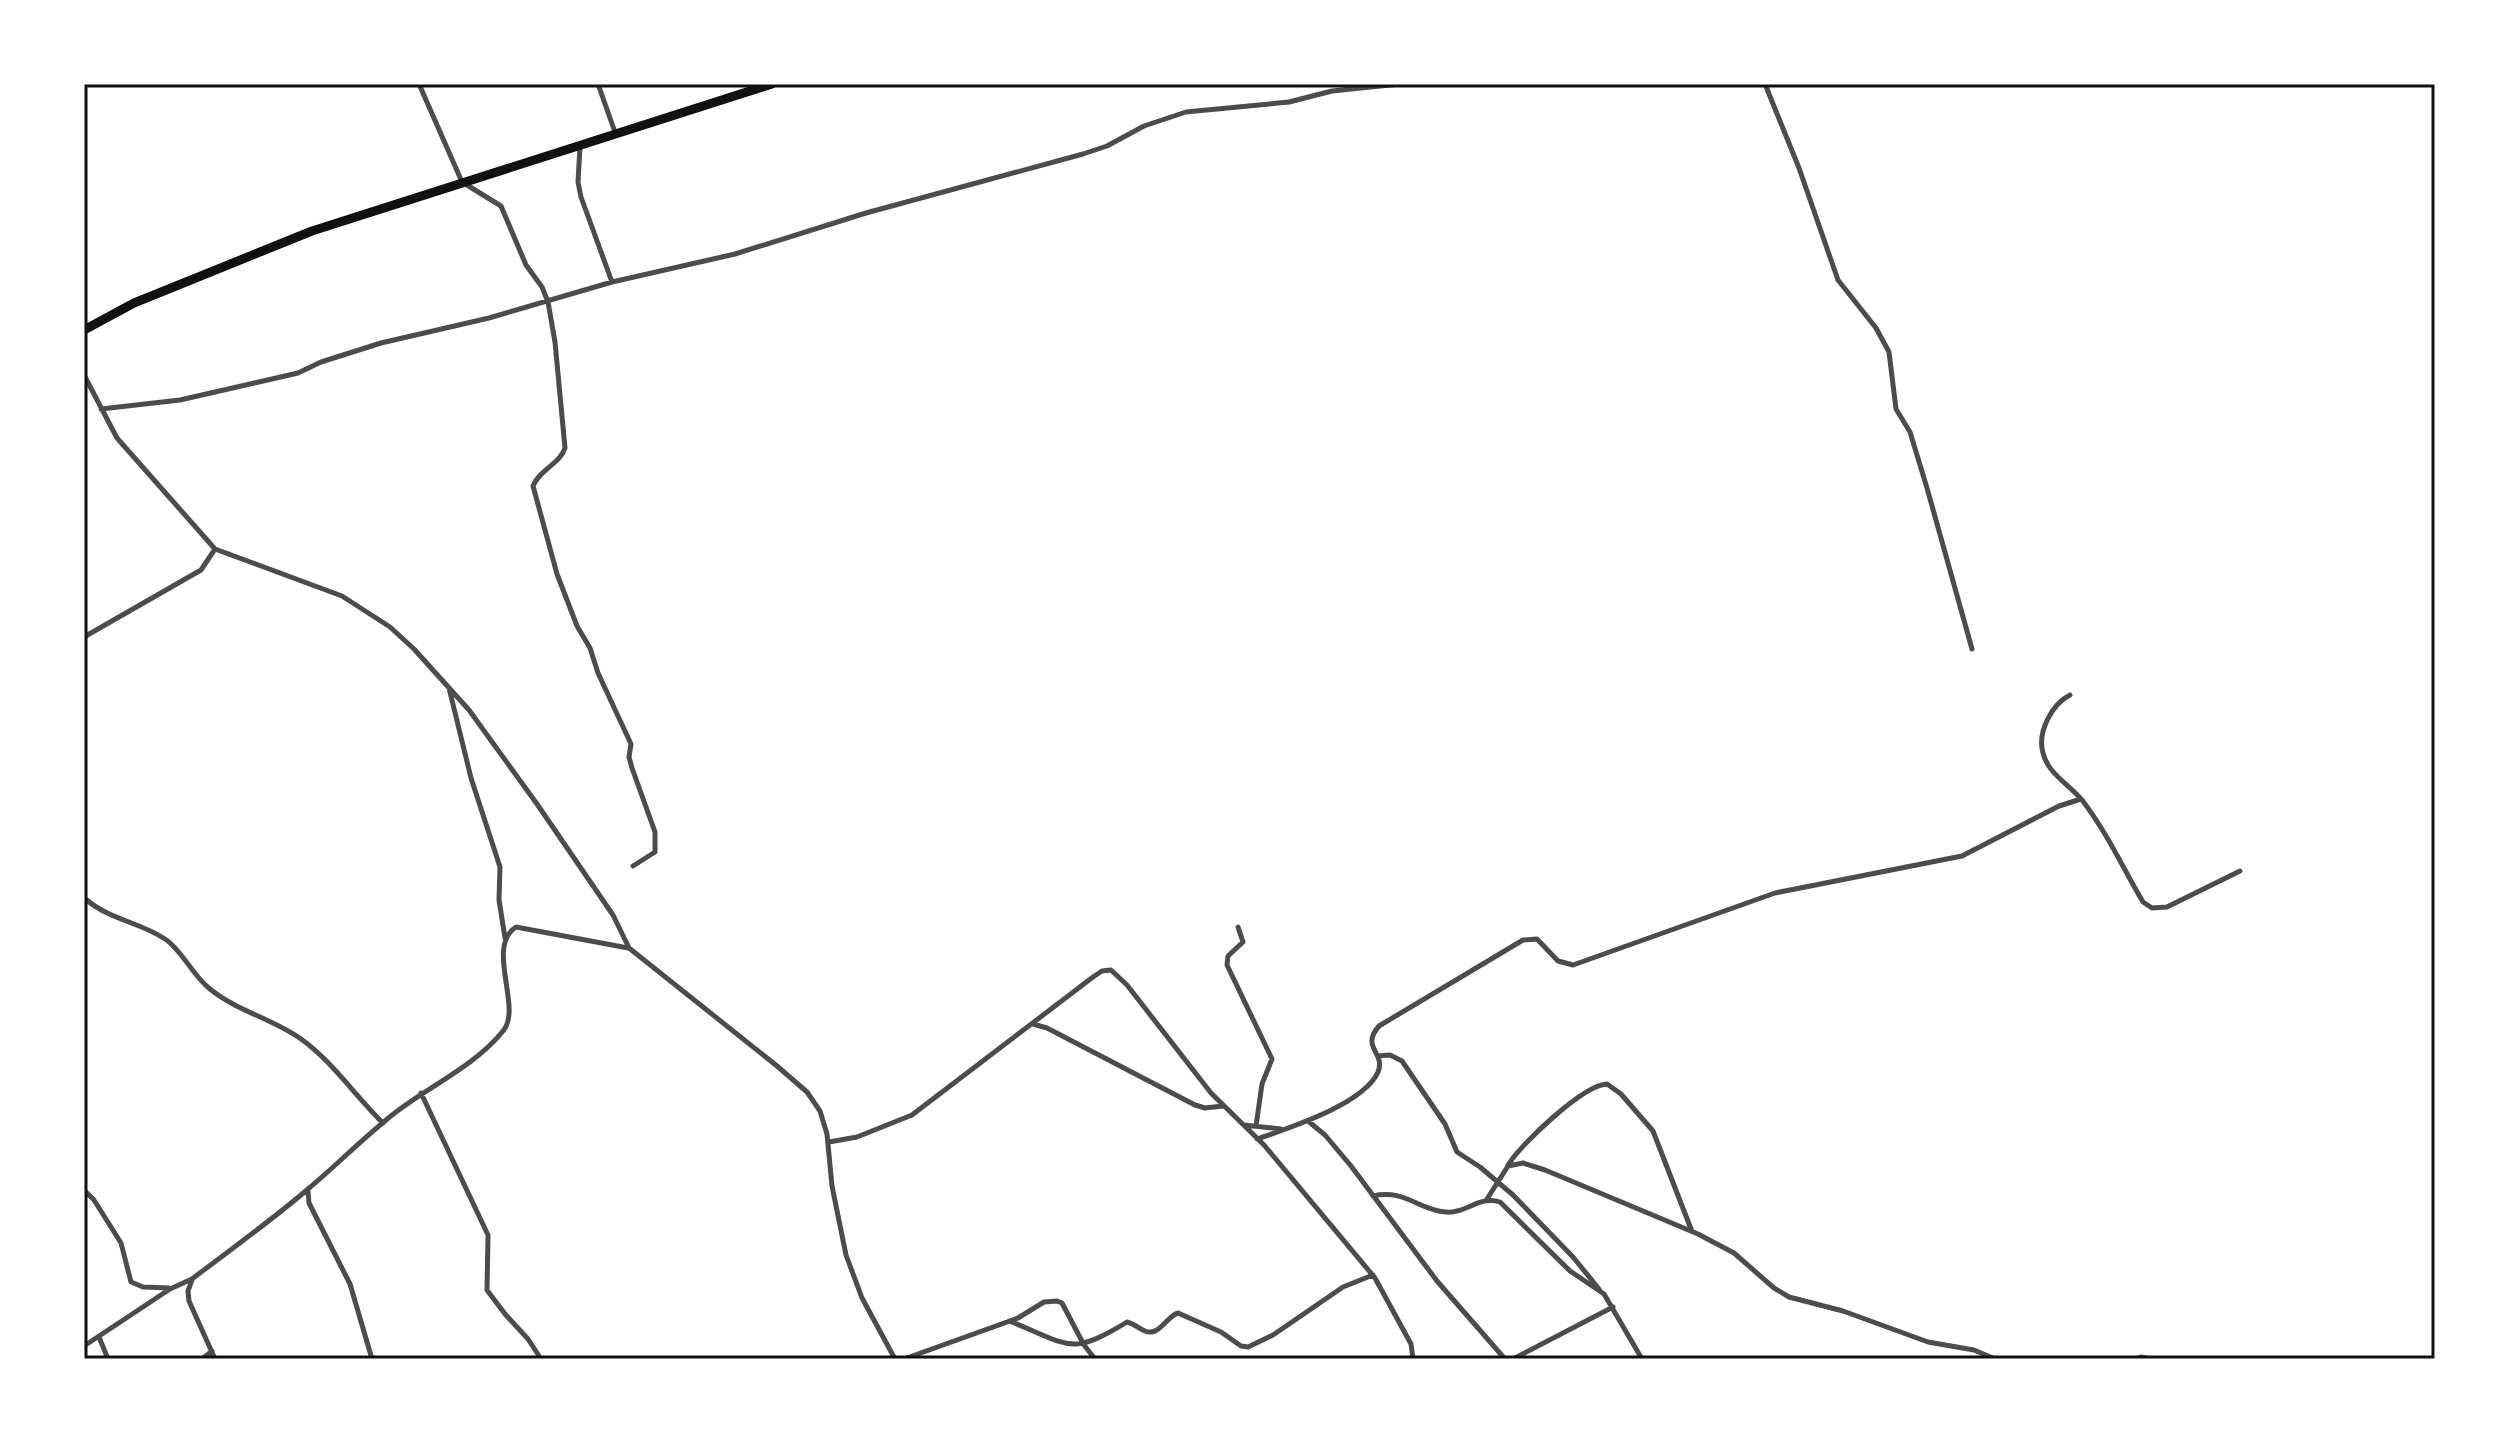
<svg xmlns="http://www.w3.org/2000/svg" width="2519" height="1443" viewBox="0 0 2519 1443" font-family="Manrope,sans-serif">
<style>
.lines{fill:none;stroke-linecap:round;stroke-linejoin:round}
.minor{stroke:#4c4c4c;stroke-width:5}
.trunk{stroke:#111;stroke-width:9}
.neatline{fill:none;stroke:#111;stroke-width:3}
</style>
<rect width="100%" height="100%" fill="#fff"/>
<g class="lines">
<path class="minor" d="M419,84L462,182L501,206L526,265L542,287L548,302L555,342L565,448C560,464 540,469 533,486L557,574L577,626L590,648L598,673L631,744L629,757L632,768L655,832V852L633,866
M598,84L616,135
M1765,84L1799,168L1838,280L1876,328L1889,352L1896,409L1910,432L1927,488L1972,649
M580,147L578,182L581,197L612,282
M84,375L117,438L215,549L342,596L390,627L414,649L469,710L537,804L613,915L629,948L777,1066L807,1092L820,1111L827,1134L832,1186L846,1255L862,1298L895,1359
M101,409L180,400L298,373L321,362L381,343L489,318L612,282L735,254L866,213L1083,154L1107,146L1144,126L1186,112L1289,102L1332,91L1400,84
M84,637L201,570L215,549
M449,688L471,778L500,867L499,900L505,938
M2070,695C2052,704 2037,732 2043,753C2048,774 2069,784 2082,800C2106,831 2123,868 2143,902L2152,908L2167,907L2240,871
M84,898C111,921 138,921 165,939C182,950 192,975 210,989C237,1011 273,1019 301,1039C331,1060 356,1097 383,1123
M1238,927L1243,942L1228,956L1227,965L1272,1059L1262,1084L1256,1126
M1033,1024L1047,1028L1195,1105L1205,1108L1223,1106
M1378,1056L1390,1055L1402,1061L1445,1124L1457,1152L1480,1167L1513,1195L1573,1257L1599,1289
M421,1093L488,1235L487,1290L505,1314L528,1339L541,1359
M1308,1121L1325,1135L1351,1166L1437,1281L1505,1359
M1244,1125L1281,1129
M1257,1139C1289,1128 1364,1104 1378,1072C1386,1052 1360,1048 1379,1026L1523,940L1537,939L1558,961L1573,965L1775,893L1962,856L2059,806L2081,799
M829,1142L857,1137L912,1115L1093,977L1102,971L1111,970L1127,985L1211,1093L1264,1145L1375,1278L1411,1344L1413,1359
M1508,1165C1521,1144 1583,1085 1607,1084L1621,1094L1653,1131L1691,1229
M84,1190L94,1200L121,1243L131,1282L143,1287L169,1288
M308,1191L309,1203L350,1284L372,1359
M1373,1196C1406,1189 1418,1210 1446,1212C1466,1214 1479,1195 1500,1202L1570,1271L1604,1294L1642,1359
M1487,1199L1508,1166L1523,1163L1545,1170L1698,1234L1734,1253L1774,1288L1789,1297L1843,1311L1928,1342L1974,1350L1995,1359
M192,1280L188,1291L189,1301L215,1359
M1009,1321C1068,1344 1069,1358 1127,1322C1135,1324 1138,1328 1145,1331C1159,1337 1167,1316 1178,1313L1221,1332L1241,1346L1248,1347L1273,1335L1343,1287L1373,1275
M99,1337L108,1359
M84,1346L170,1289L192,1279C231,1249 271,1221 308,1189C338,1164 365,1136 396,1112C430,1086 476,1065 503,1031C523,1008 485,947 516,927L628,948
M202,1359L212,1351
M904,1359L1018,1318L1044,1302L1057,1301L1062,1303L1084,1345L1095,1359
M1513,1359L1613,1307
M2049,1359H2078
M2135,1359L2141,1357L2151,1359"/>
<path class="trunk" d="M84,330L134,303L312,231L772,84"/>
</g>
<rect width="2519" height="1443" fill="none" stroke="#ffffff" stroke-width="172"/>
<rect x="86" y="86" width="2347" height="1271" class="neatline"/>
</svg>
